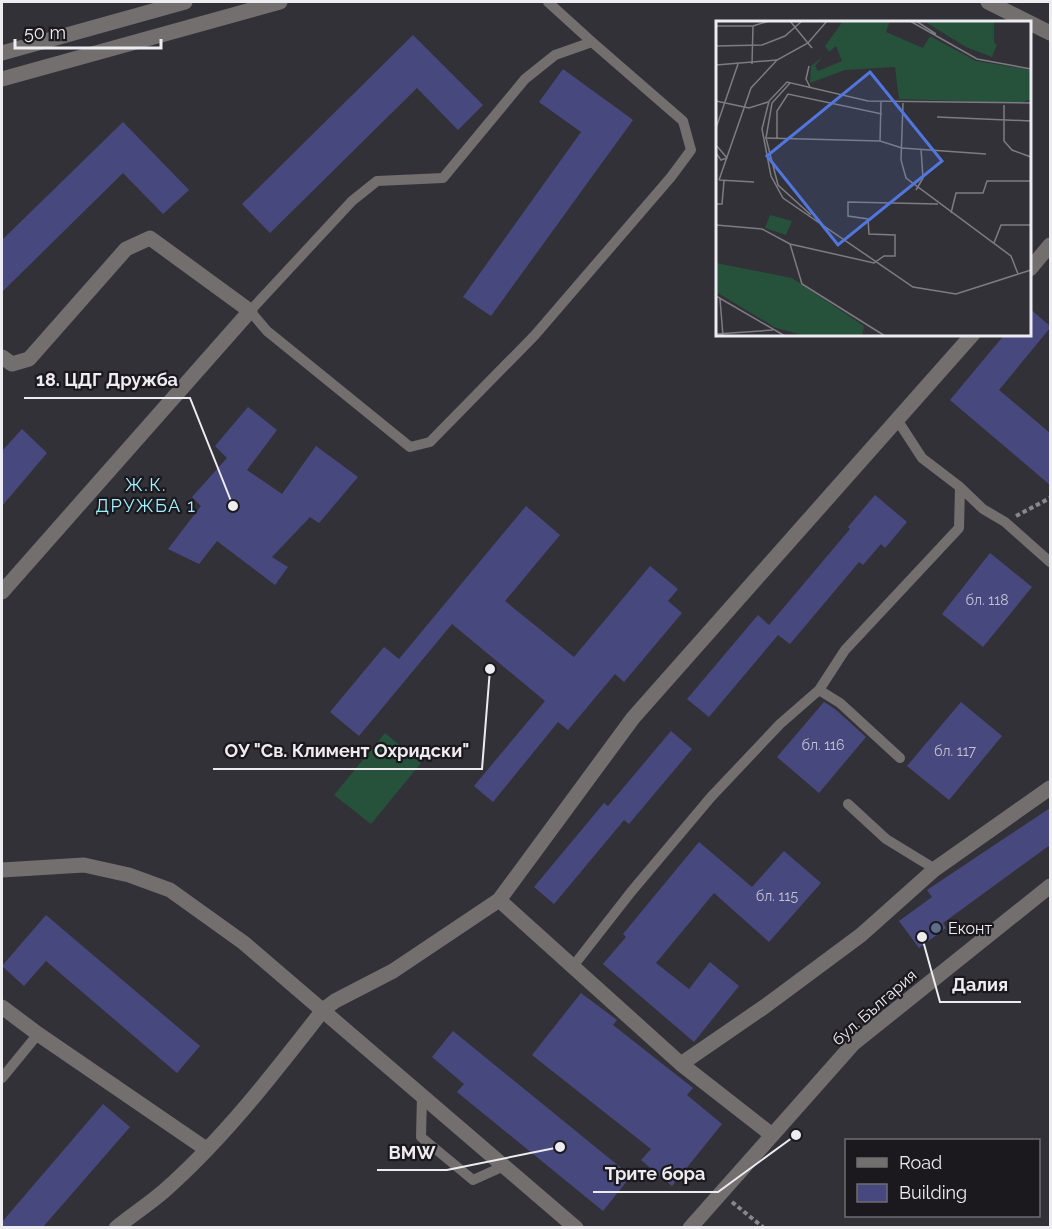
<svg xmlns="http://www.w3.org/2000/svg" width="1052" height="1229" viewBox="0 0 1052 1229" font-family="Raleway,sans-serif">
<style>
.green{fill:#26513b}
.building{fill:#47497e}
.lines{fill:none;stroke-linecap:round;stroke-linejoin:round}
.path{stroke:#89878d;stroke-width:4;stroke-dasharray:4.5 3;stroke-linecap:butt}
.service{stroke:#736f6f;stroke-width:10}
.minor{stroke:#736f6f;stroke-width:15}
.tertiary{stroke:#736f6f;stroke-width:15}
.service-dot{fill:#5c6f8a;stroke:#1b191d;stroke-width:2}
.labels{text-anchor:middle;stroke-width:4.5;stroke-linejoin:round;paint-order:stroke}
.number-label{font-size:14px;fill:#c4c3d4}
.poi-label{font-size:16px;fill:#edecf0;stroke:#1b191d;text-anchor:start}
.street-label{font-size:16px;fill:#edecf0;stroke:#1b191d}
.neighbourhood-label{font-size:18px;letter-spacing:1.5px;fill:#a1f0ff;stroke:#1b191d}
.inset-road{fill:none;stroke:#7d7c82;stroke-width:1.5}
.view{fill:#5176de;fill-opacity:0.15;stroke:#5176de;stroke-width:3}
.inset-edge{fill:none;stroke:#edecf0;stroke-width:3}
.leader{fill:none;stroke:#edecf0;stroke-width:2}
.callout-dot{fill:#edecf0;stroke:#1b191d;stroke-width:2}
.callout-label{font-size:18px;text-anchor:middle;font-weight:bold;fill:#edecf0;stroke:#1b191d;stroke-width:4.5;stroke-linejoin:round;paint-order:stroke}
</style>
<rect width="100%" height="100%" fill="#333138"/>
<path class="green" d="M385,733L421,763L371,824L334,795Z"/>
<path class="building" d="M413,35L483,105L458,130L417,88L270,233L242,204Z
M563,69L633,120L491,316L463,297L581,132L539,102Z
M123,122L189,190L163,214L123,173L2,292V240Z
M1029,308L1050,326V328L999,390L1050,433V485L950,400L1005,334H1029Z
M248,407L277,430L247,470L282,494L316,446L358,477L319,523L310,517L272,557L288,567L275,585L217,541L199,564L168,549L201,506L192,497L227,458L215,446Z
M22,429L47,453L2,506V451Z
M875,495L907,522L885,548L881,544L863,565L859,562L790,644L778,635L709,717L687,699L758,615L769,625L850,529L848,527Z
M526,506L560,535L505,601L574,657L650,566L678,589L668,601L682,613L624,682L615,674L568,730L558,722L493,802L474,786L545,701L452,624L359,736L330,712L384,647L399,659Z
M990,553L1032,587L983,647L942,614Z
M824,702L835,709L866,737L819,793L777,757Z
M961,702L1002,736L949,800L907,766Z
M671,731L692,749L629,824L624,820L554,904L534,887L604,803L608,806Z
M1050,808V845L943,923L946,928L919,948L899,921L932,897L927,890Z
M699,842L752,887L784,851L821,883L769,942L714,893L656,963L689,989L710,962L739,986L694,1042L603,964L626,937L623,934Z
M46,915L200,1046L177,1073L46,961L24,986L2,966Z
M581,993L617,1020L613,1025L693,1088L687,1095L722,1124L672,1186L641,1160L651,1149L532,1055Z
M453,1031L631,1176L603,1211L457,1092L464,1084L432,1057Z
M103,1104L130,1127L43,1227H2V1222Z"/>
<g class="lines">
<path class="path" d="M1016,516L1050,498
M732,1202L764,1228"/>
<path class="service" d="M548,2L592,42
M592,42L683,121L691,150L671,177L535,335L430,442L410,447L267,331L250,311L352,201L377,181L443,178L525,79L555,55Z
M960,487L983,509L1005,522L1050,562
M819,690L840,703L900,758
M848,804L886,839L935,869
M574,965L631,892L711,797L780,724L819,690L845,650L959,528L960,487L922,458L898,421
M2,1078L38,1034
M422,1095L421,1137L473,1180L504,1166"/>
<path class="minor" d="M1030,269L1050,245
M2,357L12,364L29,359L126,249L150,238L250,311L2,592
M2,870L84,865L129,875L170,890L244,943L576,1228
M499,900L681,1064L772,1135
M2,1007L38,1034L206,1149
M681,1064L764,1007L861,935L935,869L1050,788
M116,1228C132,1215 149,1204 164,1191C224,1138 274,1073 323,1010L335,1001L393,971L499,900L633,718L973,334"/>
<path class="tertiary" d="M988,2L1050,33
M2,53L185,2
M2,79L280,2
M690,1228L853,1044L1050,886"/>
</g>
<circle class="service-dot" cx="936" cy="928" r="6"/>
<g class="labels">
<g class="number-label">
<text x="987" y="605">бл. 118</text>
<text x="823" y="750">бл. 116</text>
<text x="955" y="756">бл. 117</text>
<text x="777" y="901">бл. 115</text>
</g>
<g class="poi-label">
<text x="948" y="934">Еконт</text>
</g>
<g class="street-label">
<text transform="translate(874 1007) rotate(-41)" y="6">бул. България</text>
</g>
<g class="neighbourhood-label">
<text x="146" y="491">Ж.К.<tspan x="146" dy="21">ДРУЖБА 1</tspan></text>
</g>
</g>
<g transform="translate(716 21)">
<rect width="315" height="315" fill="#333138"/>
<path d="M127,0H174L170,11L207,27L214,15L260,40L315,49V78L305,82L183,78L179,46L129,49L94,62L95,45L106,36L99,45L102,50L126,40L120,25L113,31L109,25ZM208,0H300L278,1V22L281,23L276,36L250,26ZM54,194L76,200L70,214L49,207ZM0,242L76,257L148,305L146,315H90L60,307L0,271Z" fill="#26513b"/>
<path class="inset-road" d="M74,0L96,27M194,0L261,38L315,48M200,0L220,13M0,5H37L53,0M0,25L46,24L69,15L86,0M36,43L37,5M0,44L61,39M93,45L90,58L94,66M74,62L56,82L50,117L62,164L95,194M0,80L33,87L52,81M187,82L185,139L190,157L295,235L302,253M315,82L152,80L71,61L53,80L46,108L55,155L67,177L197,266L240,273L315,249M288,84V120L296,129L315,136M221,96L315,100M0,107L22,43M49,117L164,120L186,127L270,133M61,118V90L72,73L166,93M164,120L165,81M0,124L11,137L5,139L0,132M3,159L35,67L61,39L92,22L111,0M3,159L38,161M200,169L207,157L205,128M0,183H6L8,160M235,192L240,172H267L271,160H315M0,204L46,208L74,223L158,242L168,235H179V214L153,213L152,198L132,195V181L222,183M278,222L285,204H315M74,223L86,263L169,315M0,275L69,315M4,278L7,315M0,313L57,309"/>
<path class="view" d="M154,51L226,140L122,224L51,135Z"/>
<rect width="315" height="315" class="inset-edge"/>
</g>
<path class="leader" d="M233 506L190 398H24M490 669L482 769H213M922 937L940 1002H1021M560 1147L447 1170H377M796 1135L718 1192H593"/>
<g class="callout-dot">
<circle cx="233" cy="506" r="6"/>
<circle cx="490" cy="669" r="6"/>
<circle cx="922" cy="937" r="6"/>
<circle cx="560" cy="1147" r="6"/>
<circle cx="796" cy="1135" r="6"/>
</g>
<g class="callout-label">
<text x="107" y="386">18. ЦДГ Дружба</text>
<text x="347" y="757">ОУ "Св. Климент Охридски"</text>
<text x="980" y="991">Далия</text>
<text x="412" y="1159">BMW</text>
<text x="655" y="1180">Трите бора</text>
</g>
<rect width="1052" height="1229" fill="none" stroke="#edecf0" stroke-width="6"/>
<rect x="845" y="1139" width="195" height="78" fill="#1b191d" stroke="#6f6d71" stroke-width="1.5"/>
<rect x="857" y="1158" width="30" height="9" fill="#736f6f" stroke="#6f6d71" stroke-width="1.5"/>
<text x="899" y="1169" font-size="18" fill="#edecf0">Road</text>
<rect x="857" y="1184" width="30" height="18" fill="#47497e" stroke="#6f6d71" stroke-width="1.5"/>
<text x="899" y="1199" font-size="18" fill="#edecf0">Building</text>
<path d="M15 39v9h146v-9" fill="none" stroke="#edecf0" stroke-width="3"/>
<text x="24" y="39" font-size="18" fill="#edecf0" stroke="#1b191d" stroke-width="4.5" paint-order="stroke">50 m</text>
</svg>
